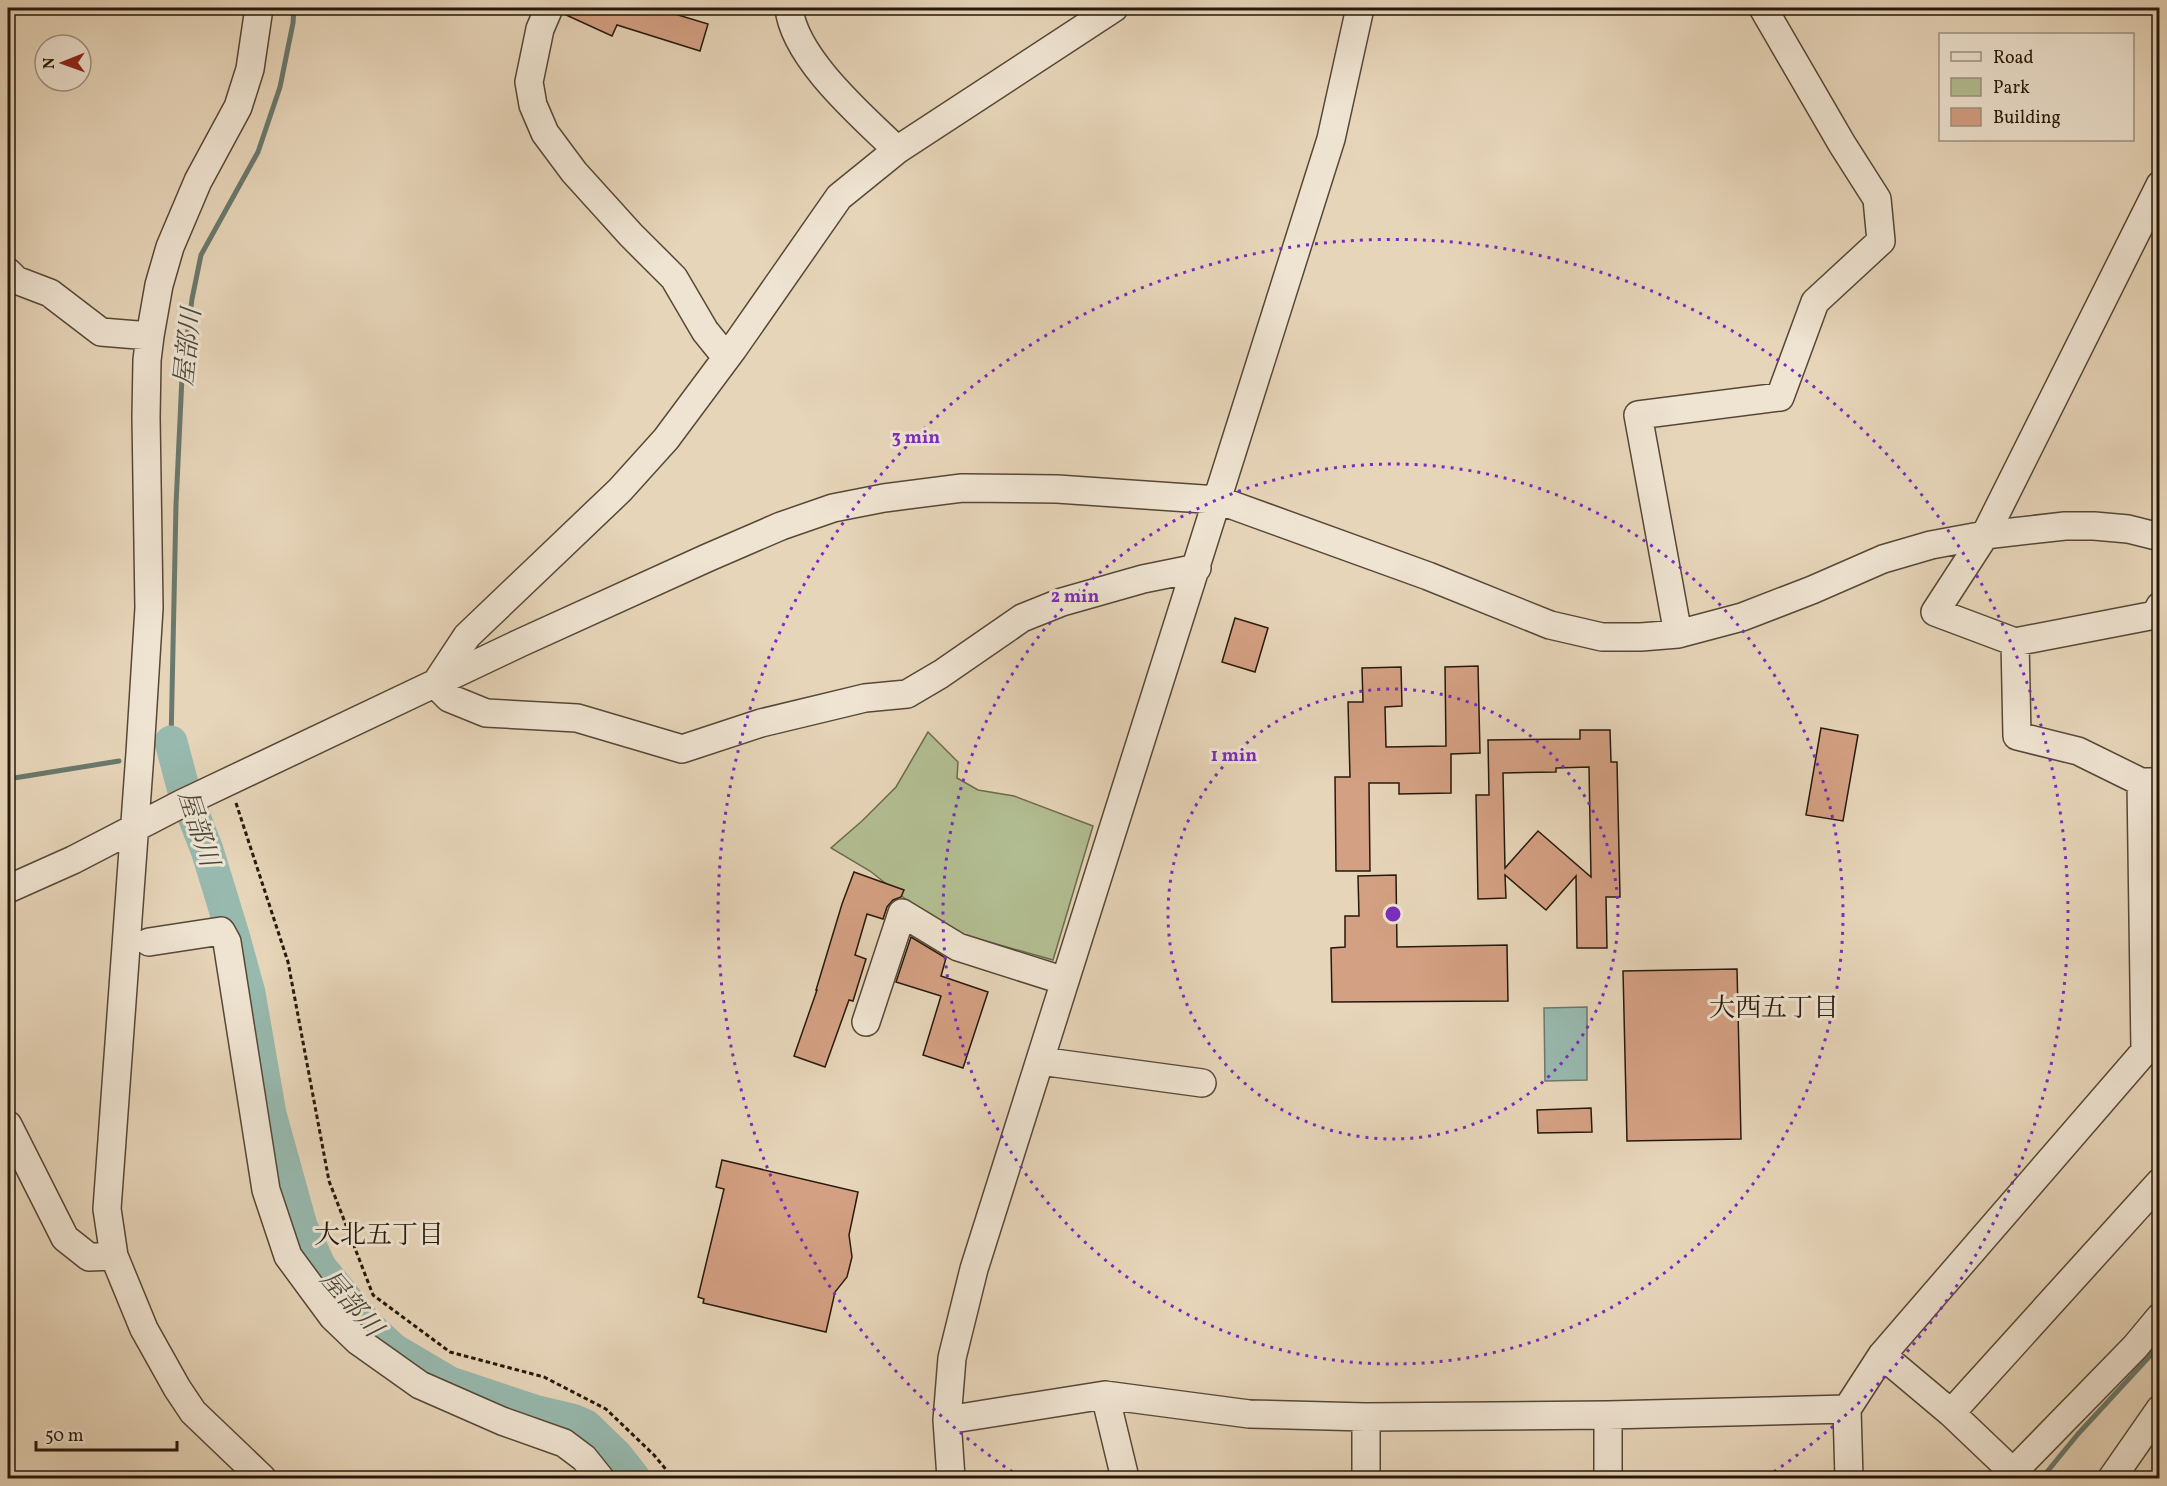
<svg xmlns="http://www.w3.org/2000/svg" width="2167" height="1486" viewBox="0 0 2167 1486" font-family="Vollkorn,'Noto Serif JP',serif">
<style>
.green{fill:#b2be92;stroke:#6c6c4e;stroke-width:1.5}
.water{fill:#97b9ae;stroke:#6a796d;stroke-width:1.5}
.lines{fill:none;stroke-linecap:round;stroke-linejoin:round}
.stream{stroke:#6a796d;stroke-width:5}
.river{stroke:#97b9ae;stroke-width:33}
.building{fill:#d4a083;stroke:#26190b;stroke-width:1.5;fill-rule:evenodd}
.minor-casing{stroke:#564836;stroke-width:30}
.path{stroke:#26190b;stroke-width:3;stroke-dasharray:4.5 3;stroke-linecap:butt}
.minor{stroke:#efe4d2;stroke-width:27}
.ring{fill:none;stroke:#7b2cbf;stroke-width:3;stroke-dasharray:3 6}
.labels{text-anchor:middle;stroke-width:6;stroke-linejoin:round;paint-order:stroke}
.water-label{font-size:26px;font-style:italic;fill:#48493c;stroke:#efe4d2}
.neighbourhood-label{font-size:26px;fill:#26190b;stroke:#efe4d2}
.centre{fill:#7b2cbf;stroke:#efe4d2;stroke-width:3}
.ring-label{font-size:18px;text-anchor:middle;font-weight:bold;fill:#7b2cbf;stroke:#efe4d2;stroke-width:6;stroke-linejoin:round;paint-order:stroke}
</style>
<rect width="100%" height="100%" fill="#e7d5b9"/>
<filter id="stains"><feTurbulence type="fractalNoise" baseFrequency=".00333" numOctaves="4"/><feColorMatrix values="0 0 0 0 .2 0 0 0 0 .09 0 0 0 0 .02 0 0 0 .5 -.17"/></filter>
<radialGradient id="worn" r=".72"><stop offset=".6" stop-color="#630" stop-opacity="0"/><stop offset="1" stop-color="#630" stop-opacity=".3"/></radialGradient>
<path class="green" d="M928,732L958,762L957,778L978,790L1014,796L1093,826L1053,960L957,933L908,901L870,871L831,848L862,821L896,787Z"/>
<path class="water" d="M1587,1007V1080L1545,1081L1544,1008Z"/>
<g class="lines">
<path class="stream" d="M171,742L176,505L182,377L192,299L201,255L258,152L280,87L293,23L294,8
M8,779L119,761
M2042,1478L2078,1434L2160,1345"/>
<path class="river" d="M171,742L184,791L207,850L233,935L249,993L270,1114L301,1226L320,1267L367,1325L394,1350L450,1383L534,1411L572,1420L586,1426L616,1455L634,1478"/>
</g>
<path class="building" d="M565,8H655L708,24L700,51L617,25L612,36L564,14Z
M1235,618L1268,628L1255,672L1222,662Z
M1478,666L1480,753L1451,754V793L1399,794V783H1369L1370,871H1336L1335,777H1350L1348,702H1363L1362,668L1401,667L1402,706L1385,707L1386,747L1446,746L1445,667Z
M1821,728L1858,735L1843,821L1806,815Z
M1580,730H1610L1611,762H1617L1620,897H1606L1607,948H1577L1576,876L1546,910L1505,875L1506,898L1478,899L1476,795H1489L1488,740L1580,739ZM1589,767L1591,877L1538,831L1505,868L1503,773L1556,772V768Z
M854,872L904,890L901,897L893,900L887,907L883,919L867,914L855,955L866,959L853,1001L849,1000L825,1067L794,1056L817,990H816L842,904Z
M1396,875L1397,947L1507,945L1508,1001L1332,1002L1331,948L1345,947V916H1359L1358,876Z
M911,937L946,958L941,976L988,992L963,1068L923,1055L941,996L896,982Z
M1737,969L1741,1139L1627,1141L1623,971Z
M1591,1108L1592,1132L1538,1133L1537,1110Z
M722,1160L858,1192L849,1235L852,1257L847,1277L835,1292L826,1332L703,1303L704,1299L698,1297L724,1189L716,1187Z"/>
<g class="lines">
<defs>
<path id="minor" d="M259,8L250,69L238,107L198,181L170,247L159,285L150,336L147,360L146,417L149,608L140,753L107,1209L114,1256L144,1329L177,1388L193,1412L262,1478
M549,8L540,29L529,82L533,105L545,133L574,172L631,235L674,278L705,331L726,357
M789,8C794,58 862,116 897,150
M2160,185L1985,535L1935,612L2015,642L2155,615L2160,606
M8,272L16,280L50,293L101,332L150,336
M1678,634L1638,415L1780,397L1815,302L1881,241L1877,199L1842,144L1763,8
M2015,642L2017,736L2078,751L2141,782H2159
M436,683L467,636L620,490L666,439L733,349L839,197L897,150L1114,8
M435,684L449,698L486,713L577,718L682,749L761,723L865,698L907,694L941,674L1022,618L1062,602L1143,579L1197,568
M8,889L73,860L181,804L520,643L707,558L781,526L833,508L884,498L962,488L1057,489L1218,500L1428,576L1550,625L1602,637H1641L1678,634L1742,617L1812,590L1883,559L1931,545L1985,535L2065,526H2094L2128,529L2160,537
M149,942L221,931L227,942L266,1190L288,1256L333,1317L358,1341L420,1385L502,1421L564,1443L584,1458L600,1478
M866,1022L902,913L958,947L1065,981
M1040,1061L1202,1083
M8,1125L65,1238L89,1257L114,1256
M1882,1355L1951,1413L2013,1472L2135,1347L2160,1317
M1105,1395L1125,1478
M1951,1413L2160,1182
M1608,1415V1478
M1366,1417V1478
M947,1420L1105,1395L1249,1414L1366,1417L1608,1415L1847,1409
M951,1478L947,1420L952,1358L974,1269L1331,139L1360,8
M1849,1478L1847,1409L1882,1355L2145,1051L2141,782
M2112,1478L2160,1409"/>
</defs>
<use href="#minor" class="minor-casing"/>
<path class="path" d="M236,803L288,962L329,1181L373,1295L450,1352L544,1377L606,1409L654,1455L673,1478"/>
<use href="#minor" class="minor"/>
</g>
<g class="ring">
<circle cx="1393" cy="914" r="225"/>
<circle cx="1393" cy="914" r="450"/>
<path d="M1020 1477A675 675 0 1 1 1766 1477"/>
</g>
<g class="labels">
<g class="water-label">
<text transform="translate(187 347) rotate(-84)" y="9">屋部川</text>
<text transform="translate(199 828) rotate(72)" y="9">屋部川</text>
<text transform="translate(352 1303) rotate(49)" y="9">屋部川</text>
</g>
<g class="neighbourhood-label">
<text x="1774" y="1016">大西五丁目</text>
<text x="379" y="1243">大北五丁目</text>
</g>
</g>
<circle cx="1393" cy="914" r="9" class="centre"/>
<g class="ring-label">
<text x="916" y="443">3 min</text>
<text x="1075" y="602">2 min</text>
<text x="1234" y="761">1 min</text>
</g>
<rect width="2167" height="1486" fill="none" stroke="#e7d5b9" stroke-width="30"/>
<rect x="9" y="9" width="2149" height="1468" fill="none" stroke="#26190b" stroke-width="3"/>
<rect x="15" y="15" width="2137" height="1456" fill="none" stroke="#26190b" stroke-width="1.5"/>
<rect x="1939" y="33" width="195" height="108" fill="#efe4d2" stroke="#9f9382" stroke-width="1.5"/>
<rect x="1951" y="52" width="30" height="9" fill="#efe4d2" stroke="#9f9382" stroke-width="1.5"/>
<text x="1993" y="63" font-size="18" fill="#26190b">Road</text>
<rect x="1951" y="78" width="30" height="18" fill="#b2be92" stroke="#9f9382" stroke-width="1.5"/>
<text x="1993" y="93" font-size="18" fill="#26190b">Park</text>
<rect x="1951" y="108" width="30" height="18" fill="#d4a083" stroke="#9f9382" stroke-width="1.5"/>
<text x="1993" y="123" font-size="18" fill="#26190b">Building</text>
<g transform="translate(63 63) rotate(269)"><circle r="28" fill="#efe4d2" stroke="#9f9382" stroke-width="1.5"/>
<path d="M0-4.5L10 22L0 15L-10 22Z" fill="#8f2418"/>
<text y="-9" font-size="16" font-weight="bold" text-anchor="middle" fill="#26190b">N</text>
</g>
<path d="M36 1441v9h141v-9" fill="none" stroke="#26190b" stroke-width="3"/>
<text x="45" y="1441" font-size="18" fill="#26190b" stroke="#efe4d2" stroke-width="4.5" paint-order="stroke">50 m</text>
<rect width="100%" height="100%" filter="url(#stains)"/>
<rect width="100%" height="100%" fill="url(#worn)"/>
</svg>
